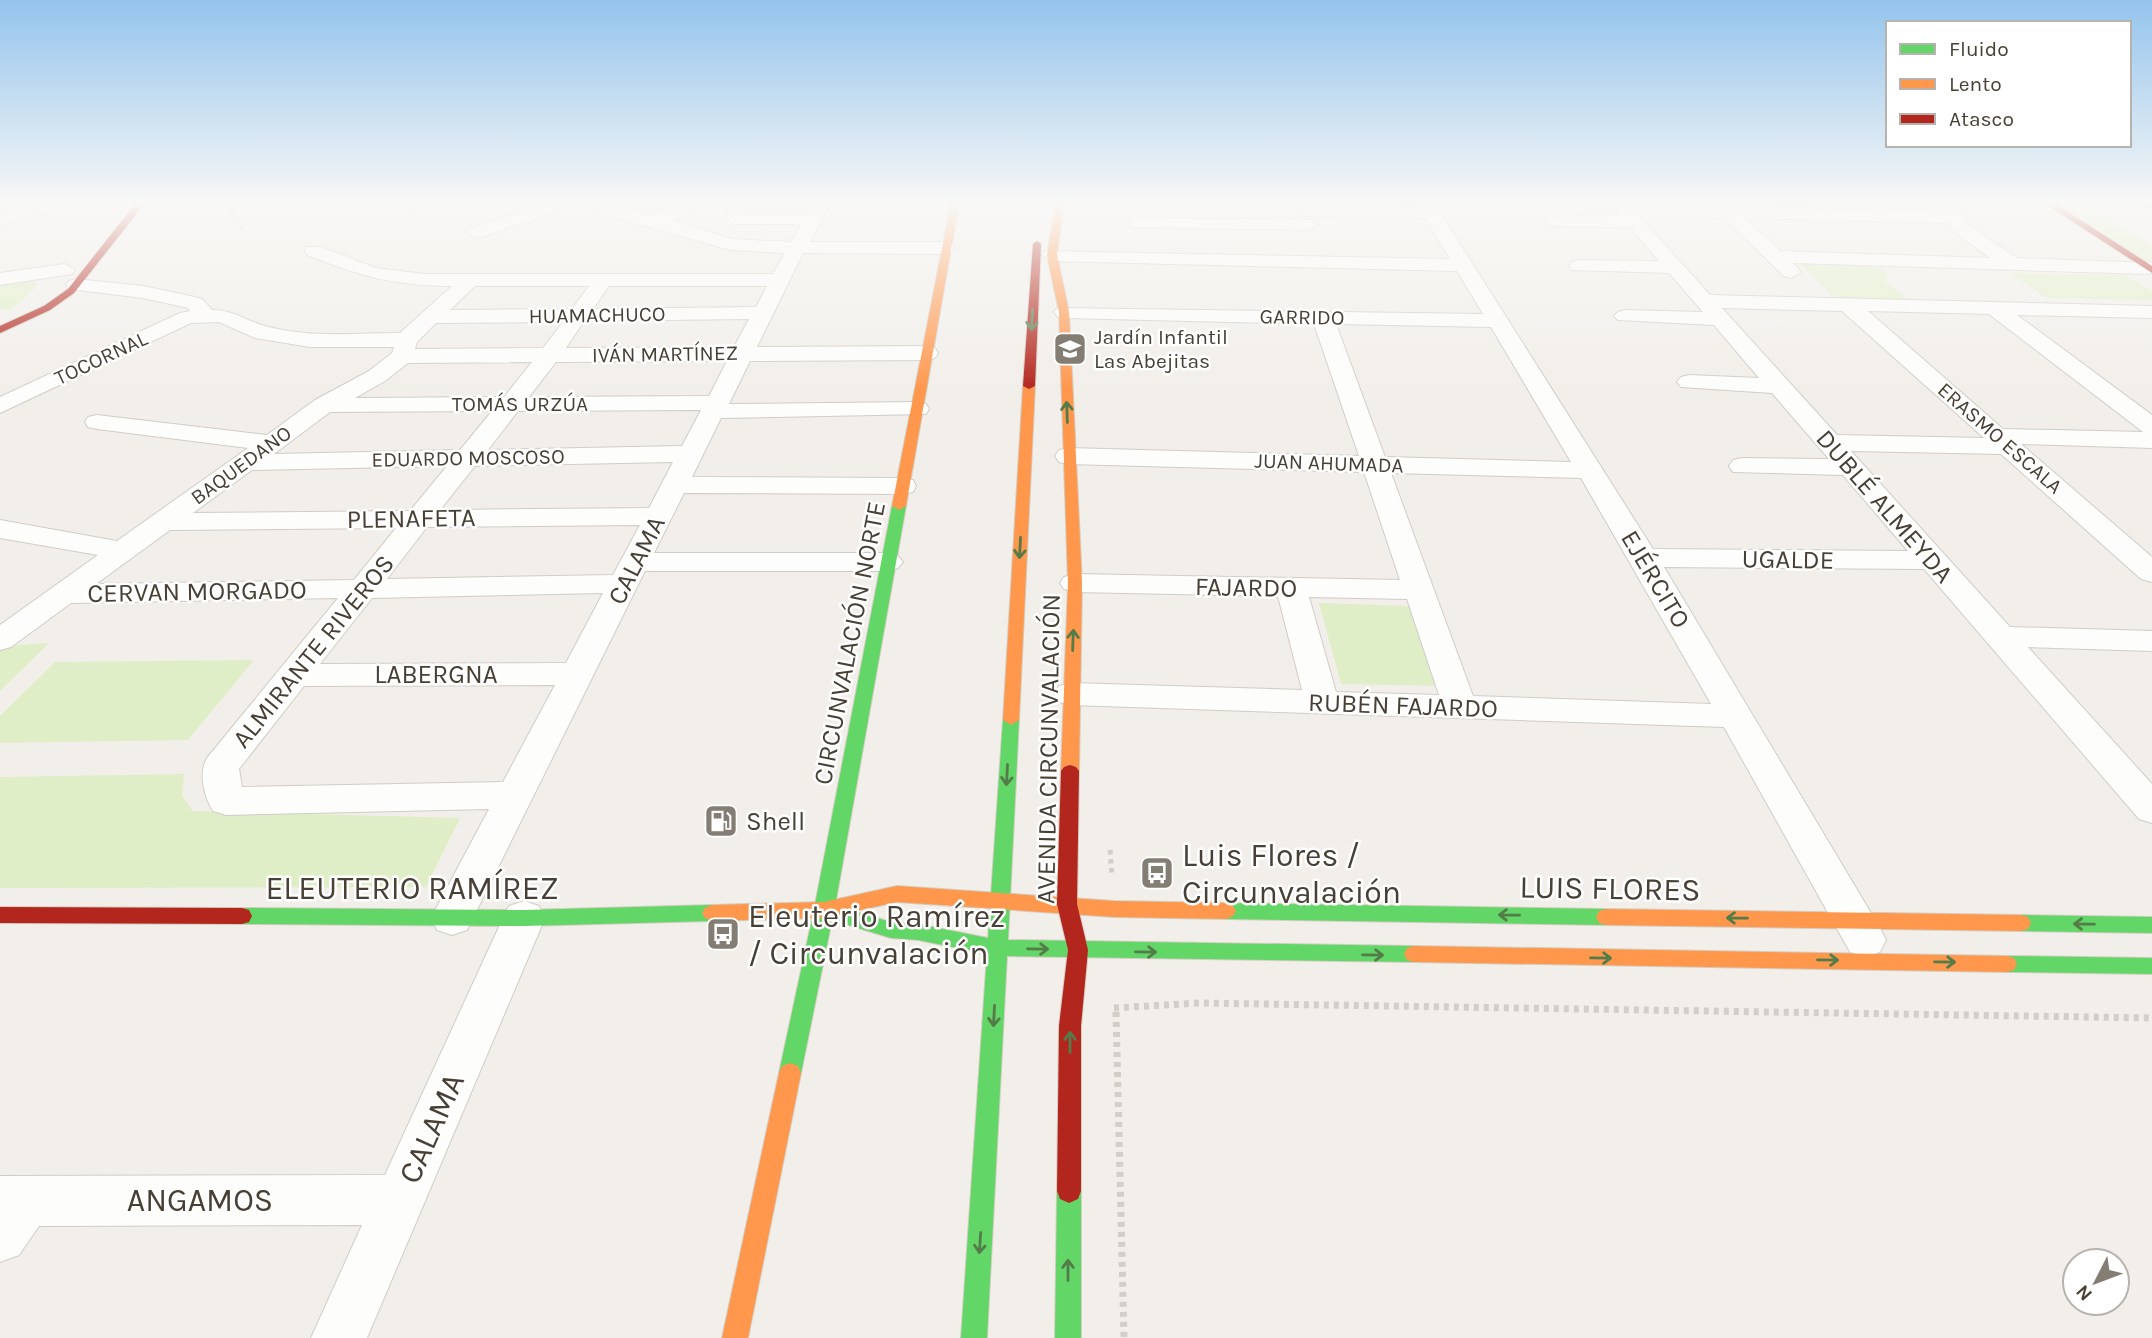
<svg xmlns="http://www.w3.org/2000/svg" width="2152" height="1338" viewBox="0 0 2152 1338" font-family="Karla,sans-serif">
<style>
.green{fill:#e0eec7}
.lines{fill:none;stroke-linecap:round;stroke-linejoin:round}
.street-casing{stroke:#d0cdc7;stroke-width:2}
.fast-casing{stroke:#d3cec1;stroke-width:2}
.slow-casing{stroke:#d3cec1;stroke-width:2}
.jam-casing{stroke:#d3cec1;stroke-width:2}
.path-far2{stroke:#d2cfc9;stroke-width:2.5;stroke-dasharray:2 2;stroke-linecap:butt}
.path-far1{stroke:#d2cfc9;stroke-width:5;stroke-dasharray:4.5 4.5;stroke-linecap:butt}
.path{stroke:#d2cfc9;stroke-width:7;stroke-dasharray:5 5;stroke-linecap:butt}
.street{fill:#fdfdfc;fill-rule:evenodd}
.fast{fill:#63d668;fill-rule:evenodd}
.slow{fill:#ff974d;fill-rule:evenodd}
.jam{fill:#b3261e;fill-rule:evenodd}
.wall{fill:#bbb8b3}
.oneway{stroke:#537c49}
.labels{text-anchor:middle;stroke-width:5;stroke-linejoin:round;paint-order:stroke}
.far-street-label{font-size:21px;fill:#484034;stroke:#fff}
.far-poi-label{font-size:21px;fill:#484034;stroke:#fff;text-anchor:start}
.street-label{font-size:26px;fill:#484034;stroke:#fff}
.poi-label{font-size:26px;fill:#484034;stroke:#fff;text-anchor:start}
.near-poi-label{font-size:32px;fill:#484034;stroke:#fff;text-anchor:start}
.near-street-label{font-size:32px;fill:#484034;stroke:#fff}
</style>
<rect width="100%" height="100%" fill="#f2efea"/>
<path class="green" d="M2052,203H2083L2152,246V267Z
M1806,262C1830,263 1872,257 1889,276L1885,281L1910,301L1847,300L1834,297L1800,265Z
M2009,273L2125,275L2152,291V300L2047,298Z
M27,280L38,283L22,301L9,310L0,308V283Z
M1319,603L1409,606L1441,686L1341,684Z
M49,643L0,691V650L6,646Z
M254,660L188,740L0,743V716L55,662Z
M184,774L182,796L193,811L460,818L426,887L0,888V777Z"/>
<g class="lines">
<defs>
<path id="street" d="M32,203H58L56,207L0,225V214Z
M407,203H429L414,211L408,210L405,206Z
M545,203H571L569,207L482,237L476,238L467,233L470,229Z
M576,203H606L652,215L683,203H708L672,220L732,239L791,242L801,224H734L725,219L735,203H752L746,214H808L814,203H831L810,242H947L956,248L947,254L803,253L757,347L927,346L935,348L938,353L935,358L927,360L750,361L729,404L917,402L926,404L929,409L926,414L721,418L692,477L903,478L913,480L916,486L913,492L903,494L684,493L654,553H888L898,556L903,562L898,568L888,571H645L467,930L452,935L437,930L431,918L489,809L226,815L213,811C204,796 198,773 207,758L338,598L71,603L11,647L0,650V625L98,555L0,538V520L117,541L248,448L97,429L88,427L85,422L88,417L97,415L267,435L315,400L369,371L392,353L394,347H310L255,338L219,322L191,323L0,413V397L180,313L190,311L188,308L143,298L69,289L66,285L69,281L76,279L143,286L195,297L202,299L212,310C233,309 249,323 269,327C311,338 357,333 400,333L452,286C394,286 361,276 307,255L305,251L307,247H321L376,268L424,274H773L785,253L730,250L578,207ZM475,286H589L572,309L450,310ZM609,286H767L756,307L593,309ZM749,319L734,347L566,348L584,321ZM563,322L543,348L415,349L417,342L436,323ZM727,361L709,396L529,397L556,362ZM532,362L504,397L355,398L385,381L408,363ZM701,410L682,446L488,450L518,411ZM492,411L460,450L274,454L330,412ZM673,462L649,508L440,510L475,466ZM447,466L410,511L193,513L252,470ZM640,525L613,575L387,579L427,527ZM396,528L354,580L96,584L170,530ZM603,593L566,663L320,664L372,598ZM555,685L503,782L242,787L239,769L304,686Z
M1417,203H1434L1653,549L1908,551L1843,475L1733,472L1729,466L1733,460L1742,458L1829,459L1772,393L1681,387L1677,382L1681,377L1689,375L1759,378L1714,325L1618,320L1614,316L1618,312L1625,310L1703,312L1669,273L1572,270L1569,266L1572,262L1579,260L1659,261L1630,227L1555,226L1549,225L1546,221L1549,217L1620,216L1610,203L1935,212L1928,203H1945L1960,214L1966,224L2017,258L2152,263V273L2148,274L1793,263L1801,272L1791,278L1784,276L1724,218L1639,216L1710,295L2152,306V318L2017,315L2152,415V448L2021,444L2152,557V582L2141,579L2001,454L1851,451L2010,627L2152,631V651L2028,647L2152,784V823L2139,819L1924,569L1664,567L1880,928L1886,940L1880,952L1865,957L1850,952L1724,727L1071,705L1059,702L1054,694L1059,686L1071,683L1302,690L1278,596L1075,592L1064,589L1060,583L1064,577L1075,574L1400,580L1364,472L1068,464L1059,462L1055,456L1059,450L1068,448L1359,456L1314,324L1064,318L1057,316L1054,312L1057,308L1483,314L1457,271L1052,261L1042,255L1045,251L1450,259L1425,218L1304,216L1295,211L1304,206L1419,208ZM1745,218L1948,223L1953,231L1990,258L1780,251ZM1722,308L1842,311L1984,438L1837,435ZM1868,311L1989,314L2143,432L2003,429ZM1336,324L1491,327L1571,462L1385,457ZM1391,473L1581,478L1711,704L1473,696ZM1309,597L1407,599L1439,695L1336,692Z
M1137,218L1309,220L1318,225L1309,230L1131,227L1128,223L1131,219Z
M65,264L75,270L72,274L0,285V273Z
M524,901L539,906L545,918L367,1338H311L362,1225L39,1226L19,1255L0,1262V1176L385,1175L503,918L509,906Z"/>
<path id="fast" d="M899,502L906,506L835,906L891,922L918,924L988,938L1003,720L1011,715L1019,720L1008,940L1414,946L1421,948L1424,954L1421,960L1414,962L1007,956L987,1338H961L987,954L918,940L891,938L832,920L801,1073L798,1080L790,1083L782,1080L779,1073L814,910L892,506Z
M1226,903L1606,909L1613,911L1616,917L1613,923L1606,925L1226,919L1219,916L1216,911L1219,906Z
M712,905L719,908L722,913L719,918L712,921L524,926L242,924L235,922L232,916L235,910L242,908L524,910Z
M2021,915L2152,917V933L2021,931L2014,929L2011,923L2014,917Z
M2007,956L2152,958V974L2007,972L2000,970L1997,964L2000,958Z
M1069,1179L1078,1183L1081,1191V1338H1055L1057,1191L1060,1183Z"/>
<path id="slow" d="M951,203H959L906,506L899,510L892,506Z
M1056,203H1064L1057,255L1069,312L1082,583L1079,771L1076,775H1064L1061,771L1068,583L1059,312L1047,255Z
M1029,383L1035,386L1019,720L1011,725L1003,720L1023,386Z
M897,886L1114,901L1226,903L1233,906L1236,911L1233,916L1226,919L1114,917L897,902L824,918L712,921L705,918L702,913L705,908L712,905L824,902Z
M1606,909L2021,915L2028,917L2031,923L2028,929L2021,931L1606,925L1599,923L1596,917L1599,911Z
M1414,946L2007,956L2014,958L2017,964L2014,970L2007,972L1414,962L1407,960L1404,954L1407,948Z
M790,1063L798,1066L801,1073L748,1338H722L779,1073L782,1066Z"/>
<path id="jam" d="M136,203H145L74,293L50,310L0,333V326L44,306L68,289Z
M2044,203H2054L2152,266V273Z
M1037,241L1041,244L1035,386L1029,389L1023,386L1033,244Z
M1070,765L1076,767L1079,771L1077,904L1088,950L1081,1026V1191L1078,1199L1069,1203L1060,1199L1057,1191L1059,1026L1068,950L1057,904L1061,771L1064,767Z
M0,907L242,908L249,910L252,916L249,922L242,924L0,923Z"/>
</defs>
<use href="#street" class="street-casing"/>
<use href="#fast" class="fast-casing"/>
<use href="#slow" class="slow-casing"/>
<use href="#jam" class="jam-casing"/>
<path class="path-far2" d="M223,203L245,232"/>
<path class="path-far1" d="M1110,850L1112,876"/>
<path class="path" d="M1114,1008L1199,1003L2152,1018
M1116,1012L1124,1338"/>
<use href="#street" class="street"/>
<use href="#fast" class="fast"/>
<use href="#slow" class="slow"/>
<use href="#jam" class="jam"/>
</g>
<path class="wall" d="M2144,203H2152V210L2143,206Z"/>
<defs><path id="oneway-shaft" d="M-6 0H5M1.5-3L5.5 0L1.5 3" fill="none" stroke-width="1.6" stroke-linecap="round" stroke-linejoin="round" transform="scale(1.75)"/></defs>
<g class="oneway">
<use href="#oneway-shaft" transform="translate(1032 320) rotate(93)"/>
<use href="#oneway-shaft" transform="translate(1067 412) rotate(-92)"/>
<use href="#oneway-shaft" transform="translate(1020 548) rotate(93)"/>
<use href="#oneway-shaft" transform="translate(1073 640) rotate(-88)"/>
<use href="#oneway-shaft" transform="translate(1007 775) rotate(93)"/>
<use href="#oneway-shaft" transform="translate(1509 915) rotate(-179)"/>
<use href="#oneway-shaft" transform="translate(1737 918) rotate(-179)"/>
<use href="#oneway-shaft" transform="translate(2084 924) rotate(-179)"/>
<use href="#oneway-shaft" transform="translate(1038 949) rotate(1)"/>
<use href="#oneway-shaft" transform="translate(1146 952) rotate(1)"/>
<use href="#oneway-shaft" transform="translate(1373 955) rotate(1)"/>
<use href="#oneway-shaft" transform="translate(1601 958) rotate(1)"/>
<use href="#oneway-shaft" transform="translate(1828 960) rotate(1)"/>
<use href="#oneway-shaft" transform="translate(1945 962) rotate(1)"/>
<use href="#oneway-shaft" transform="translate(994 1016) rotate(93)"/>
<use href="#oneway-shaft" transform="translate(1070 1042) rotate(-90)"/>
<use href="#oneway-shaft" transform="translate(980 1243) rotate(94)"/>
<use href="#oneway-shaft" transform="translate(1068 1270) rotate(-90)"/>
</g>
<linearGradient id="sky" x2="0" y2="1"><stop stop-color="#94c4ed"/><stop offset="0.52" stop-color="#f9f8f6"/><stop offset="1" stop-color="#f9f8f6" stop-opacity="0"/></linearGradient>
<rect width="2152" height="391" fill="url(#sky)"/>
<defs>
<symbol id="school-square" viewBox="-11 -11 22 22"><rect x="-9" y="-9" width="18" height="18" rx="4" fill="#847d74" stroke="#fff"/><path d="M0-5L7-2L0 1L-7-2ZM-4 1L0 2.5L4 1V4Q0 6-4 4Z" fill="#fff"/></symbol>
<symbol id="fuel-square" viewBox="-11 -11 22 22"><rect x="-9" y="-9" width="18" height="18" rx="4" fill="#847d74" stroke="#fff"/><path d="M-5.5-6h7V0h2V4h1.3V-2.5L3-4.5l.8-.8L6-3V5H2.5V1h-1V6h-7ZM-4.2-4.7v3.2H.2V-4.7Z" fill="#fff"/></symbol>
<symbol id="bus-square" viewBox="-11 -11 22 22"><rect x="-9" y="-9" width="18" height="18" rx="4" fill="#847d74" stroke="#fff"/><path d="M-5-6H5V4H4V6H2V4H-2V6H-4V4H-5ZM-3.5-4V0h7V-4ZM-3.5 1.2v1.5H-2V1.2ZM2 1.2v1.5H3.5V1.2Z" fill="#fff"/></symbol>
</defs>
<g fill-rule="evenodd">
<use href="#school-square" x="1051" y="330" width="38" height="38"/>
<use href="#fuel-square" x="702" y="802" width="38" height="38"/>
<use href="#bus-square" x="1138" y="854" width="38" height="38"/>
<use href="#bus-square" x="704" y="915" width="38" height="38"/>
</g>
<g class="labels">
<g class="far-street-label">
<text transform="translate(597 315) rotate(-1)" y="7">HUAMACHUCO</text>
<text transform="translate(1302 317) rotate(1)" y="7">GARRIDO</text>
<text transform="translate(665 354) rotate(-1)" y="7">IVÁN MARTÍNEZ</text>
<text transform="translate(101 358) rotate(-25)" y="7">TOCORNAL</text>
<text x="520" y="411">TOMÁS URZÚA</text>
<text transform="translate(2000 438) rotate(41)" y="7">ERASMO ESCALA</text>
<text transform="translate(468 458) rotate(-1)" y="7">EDUARDO MOSCOSO</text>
<text transform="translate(1329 463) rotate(2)" y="7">JUAN AHUMADA</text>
<text transform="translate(241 465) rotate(-36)" y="7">BAQUEDANO</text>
</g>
<g class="far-poi-label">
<text x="1094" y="344">Jardín Infantil<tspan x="1094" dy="24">Las Abejitas</tspan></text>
</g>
<g class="street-label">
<text transform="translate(1885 506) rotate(49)" y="9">DUBLÉ ALMEYDA</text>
<text transform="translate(411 518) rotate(-1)" y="9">PLENAFETA</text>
<text transform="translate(1788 559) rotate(1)" y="9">UGALDE</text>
<text transform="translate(636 560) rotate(-63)" y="9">CALAMA</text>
<text transform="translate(1656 579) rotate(59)" y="9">EJÉRCITO</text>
<text transform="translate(1246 587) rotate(1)" y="9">FAJARDO</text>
<text transform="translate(197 591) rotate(-1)" y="9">CERVAN MORGADO</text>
<text transform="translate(849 643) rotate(-79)" y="9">CIRCUNVALACIÓN NORTE</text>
<text transform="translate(313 651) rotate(-51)" y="9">ALMIRANTE RIVEROS</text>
<text x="436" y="683">LABERGNA</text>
<text transform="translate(1403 705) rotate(2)" y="9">RUBÉN FAJARDO</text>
<text transform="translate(1048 749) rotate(-89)" y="9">AVENIDA CIRCUNVALACIÓN</text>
</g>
<g class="poi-label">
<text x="746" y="830">Shell</text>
</g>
<g class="near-poi-label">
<text x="1182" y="866">Luis Flores /<tspan x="1182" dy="37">Circunvalación</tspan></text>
<text x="748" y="927">Eleuterio Ramírez<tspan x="748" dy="37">/ Circunvalación</tspan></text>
</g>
<g class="near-street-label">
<text x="412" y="899">ELEUTERIO RAMÍREZ</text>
<text transform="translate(1610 888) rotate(1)" y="11">LUIS FLORES</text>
<text transform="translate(431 1128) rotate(-66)" y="11">CALAMA</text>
<text x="200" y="1211">ANGAMOS</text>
</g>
</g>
<rect x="1886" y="21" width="245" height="126" fill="#ffffff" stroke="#b6b3ae" stroke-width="2"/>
<rect x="1900" y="44" width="35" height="10" fill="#63d668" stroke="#b6b3ae" stroke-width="2"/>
<text x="1949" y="56" font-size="21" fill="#484034">Fluido</text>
<rect x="1900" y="79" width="35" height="10" fill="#ff974d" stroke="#b6b3ae" stroke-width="2"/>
<text x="1949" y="91" font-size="21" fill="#484034">Lento</text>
<rect x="1900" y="114" width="35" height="10" fill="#b3261e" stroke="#b6b3ae" stroke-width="2"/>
<text x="1949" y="126" font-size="21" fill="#484034">Atasco</text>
<g transform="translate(2096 1282) rotate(228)"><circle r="33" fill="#ffffff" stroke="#b6b3ae" stroke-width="2"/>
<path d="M0-5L12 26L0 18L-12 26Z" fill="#847d74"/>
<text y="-10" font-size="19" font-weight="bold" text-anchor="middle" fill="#484034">N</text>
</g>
</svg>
